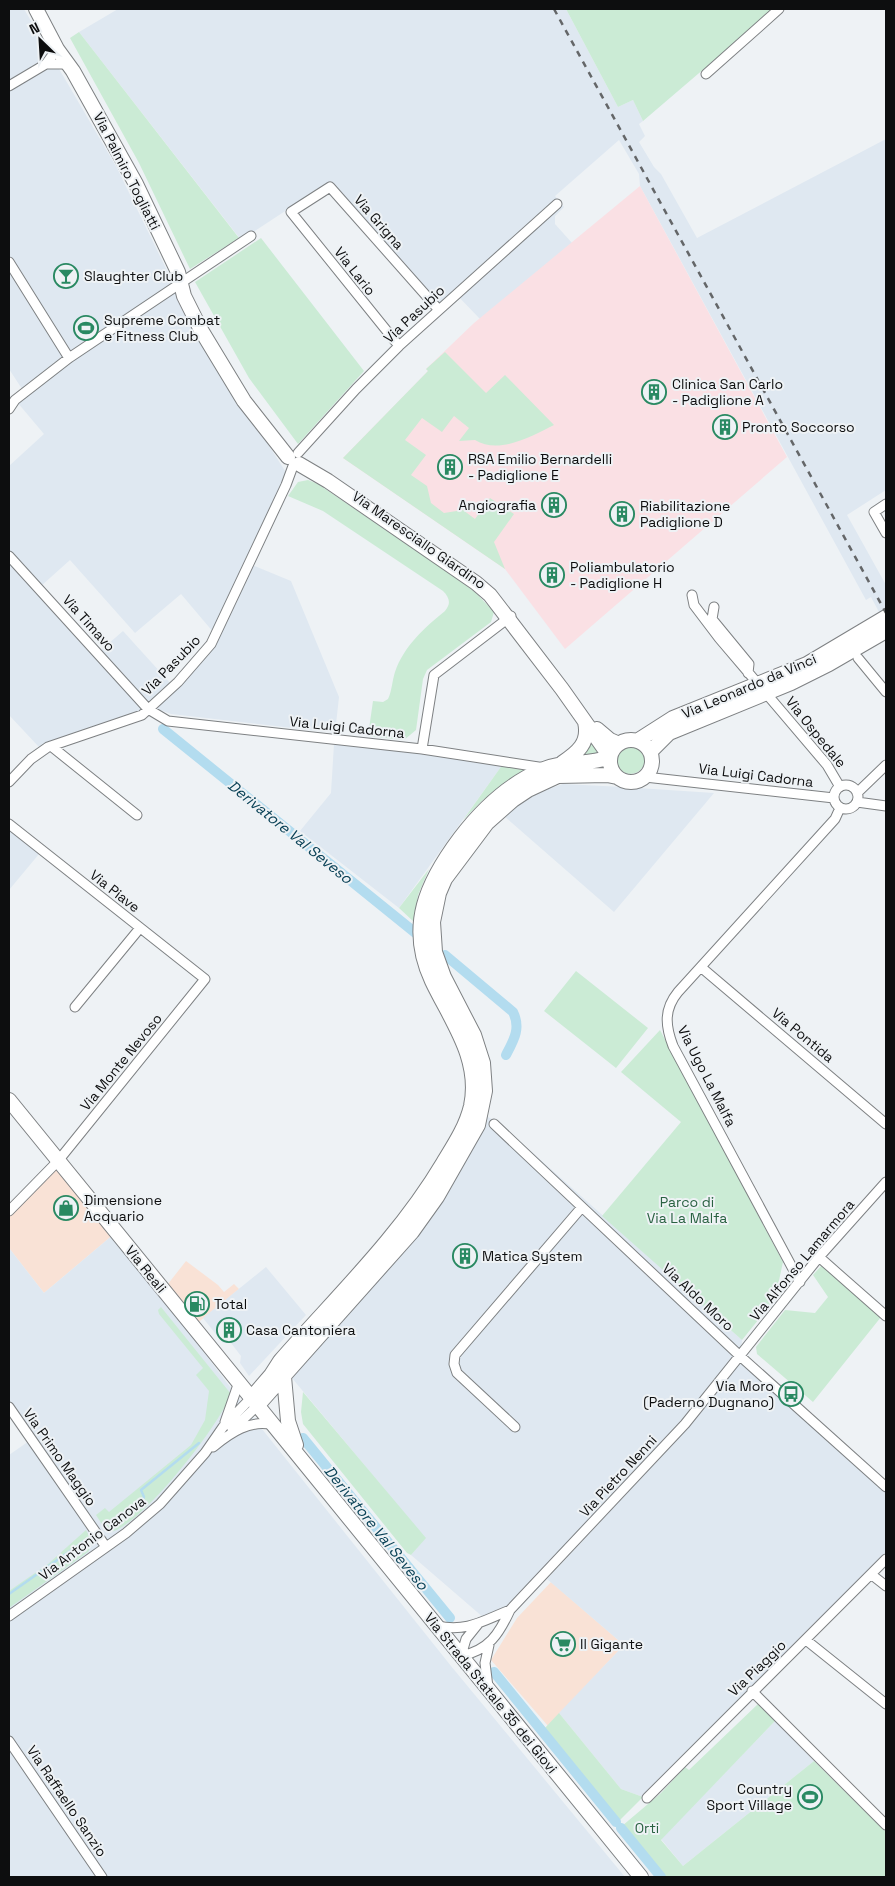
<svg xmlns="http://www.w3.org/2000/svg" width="895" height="1886" viewBox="0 0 895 1886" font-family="'Space Grotesk',sans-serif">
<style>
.commercial{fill:#f9e2d6}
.built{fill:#dfe8f1;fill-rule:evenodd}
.medical{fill:#fae0e4}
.green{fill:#cbebd5}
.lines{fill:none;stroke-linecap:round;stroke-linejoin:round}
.stream{stroke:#b3dcef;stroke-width:2.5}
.canal{stroke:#b3dcef;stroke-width:10}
.street-casing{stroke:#7e8183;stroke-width:11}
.secondary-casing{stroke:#7e8183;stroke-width:16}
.street{stroke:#fff;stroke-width:9}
.secondary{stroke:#fff;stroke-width:14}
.rail{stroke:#646668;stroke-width:2.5;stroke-dasharray:6 6;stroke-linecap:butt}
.labels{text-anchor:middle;stroke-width:4;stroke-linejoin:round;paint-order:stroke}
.street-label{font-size:14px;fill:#0d0e0f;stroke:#eef2f5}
.poi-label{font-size:14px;fill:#0d0e0f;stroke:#eef2f5;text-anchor:start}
.park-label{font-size:14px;fill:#2a6242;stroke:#eef2f5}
.water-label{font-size:15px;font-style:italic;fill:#0a4257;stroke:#eef2f5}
</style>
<rect width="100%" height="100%" fill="#eef2f5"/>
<path class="commercial" d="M58,1165L114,1234L44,1293L9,1248V1215Z
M186,1261L218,1285L224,1292L234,1284L239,1289L195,1325L164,1289Z
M551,1582L624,1645L548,1726L491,1660L517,1618Z"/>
<path class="built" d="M9,9H24L117,168L198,334L287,474L245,562L291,581L339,697L335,733L171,714L155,708L143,720L50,751L38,746L9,715V466L44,434L17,402L26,395L9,369ZM70,560L135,633L181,594L214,633L209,642L171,684L123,631L100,651L41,586Z
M118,9H566L618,107L633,100L643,121L639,124L645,136L639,142L654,167L661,174L697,238L886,139V490L847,515L886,585V608L879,612L871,597L866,600L640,186L639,174L619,140L555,196L564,207L555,216V224L572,243L480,319L455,293L439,307L331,181L241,240L79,32Z
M334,744L506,760L399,908L300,831L331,793Z
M563,784L623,787L714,793L614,912L504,816L530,795Z
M9,830L39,854L9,890Z
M485,1116L497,1121L742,1340L741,1351L681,1422L509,1606L484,1618L411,1555L425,1538L292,1378L418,1232Z
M114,1234L262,1429L451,1666L625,1877H9V1455L32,1439L9,1405V1248L44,1293Z
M266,1267L306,1315L249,1376L240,1363L241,1356L231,1343H223L203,1318Z
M741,1361L886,1489V1556L643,1797L621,1789L559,1713L624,1645L547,1579L690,1426Z
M775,1721L814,1761L683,1866L661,1839Z"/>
<path class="medical" d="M640,186L787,457L565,649L505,569L343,458L428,371L426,369L474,323Z"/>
<path class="green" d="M566,9H774L643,121L633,100L618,107Z
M79,32L239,238L190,269L139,163L70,38Z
M261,238L364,371L298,444L249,378L195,282Z
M445,352L486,393L505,375L554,425C532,436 499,455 475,440L459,441L469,428L454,416L442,432L422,418L405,440L426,455L411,475L427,486L431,503L444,513L463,510L475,519L490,498L514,514L494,542L505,569L343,458L428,371L426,369Z
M308,480L318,484L459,580L476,593L494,612L491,622L427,670L423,679L416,730L404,740L368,736L373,701L383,702L388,699C392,691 392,681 395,672C404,646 424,628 445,611C451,604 450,598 443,591L323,511L288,496L298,482Z
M589,738L605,752L583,758L581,752Z
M615 759a15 15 0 1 1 30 0a15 15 0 1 1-30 0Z
M503,764L526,768L528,771L484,799L463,820Z
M429,869L418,895L414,922L399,908Z
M576,971L648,1028L616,1068L544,1011Z
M660,1030L783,1262L775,1299L742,1340L602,1216L681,1122L621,1072Z
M822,1265L881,1317L813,1402L757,1354L756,1347L785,1310L815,1313L828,1297L813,1275Z
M161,1307L231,1394C221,1423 140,1528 110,1532L105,1529L96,1515L105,1508L109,1512L191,1445L205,1420L209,1391L196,1375L203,1368L159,1314L158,1310Z
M303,1392L426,1538L411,1555L407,1553L303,1424L301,1412Z
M86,1530L93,1543L88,1552L9,1608V1591L48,1564Z
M758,1704L775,1721L661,1840L683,1866L814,1761L886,1832V1877H664L622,1826L661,1793L685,1767L689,1770Z
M559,1713L621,1789L643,1797L619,1821L544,1729Z"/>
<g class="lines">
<path class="stream" d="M109,1524L143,1499L144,1497L141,1490L199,1443
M9,1594L87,1539"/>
<path class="canal" d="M163,729L418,935
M445,955L513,1012C521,1028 514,1040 506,1055
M303,1438L450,1618
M494,1672L616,1822
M621,1828L661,1877"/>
<defs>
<path id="street" d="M46,64H66
M706,74L779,9
M9,86L46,64L57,49
M9,262L69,358
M399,346L291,212L330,187L438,309
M9,409L15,400L69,358L251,236
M298,453L356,389L399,346L557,204
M886,504L874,512L886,533
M9,556L148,709L168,721L422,749L545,768
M692,595L694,605L719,638L827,765L840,787
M714,607L712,619L749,664L748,673
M858,658L886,692
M51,746L137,815
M422,749L434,675L511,616
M645,777L834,798
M9,782L31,759L48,747L142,715L178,682L211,644L286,485L293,466
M834 797a12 12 0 1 1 24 0a12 12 0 1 1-24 0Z
M857,793L886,765
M857,802L886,806
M9,824L205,979L58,1161L9,1211
M702,968L886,1124
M75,1007L140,928
M494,1124L740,1356L886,1487
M819,1257L886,1316
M800,1282L673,1046C665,1025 664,1009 678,992L835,819L840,808
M9,1407L106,1547
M225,1422L239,1382
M515,1427L457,1373L454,1364L455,1355L582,1207
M232,1430L258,1405
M213,1447C230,1433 250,1419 273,1425
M872,1575L886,1586
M9,1616L126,1533L160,1504L205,1453L223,1427L252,1397
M478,1624L466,1639L461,1656C489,1650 499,1634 510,1610L685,1424L819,1257L886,1182
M437,1626C468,1632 482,1621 510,1610
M806,1640L886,1704
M488,1687L485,1663L489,1645
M752,1691L886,1825
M9,1741L102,1877
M647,1798L886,1559"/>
<path id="secondary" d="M36,9L57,49L73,71L136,184L178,272L184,296L201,330L244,401L288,457
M299,464L328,481L476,583L490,595L562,689L610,757
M597,729L610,740L619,744
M610 761a21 21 0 1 1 42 0a21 21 0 1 1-42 0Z
M637,741L673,718L807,664L886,617
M650,752L669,733L791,683L829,664L886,631
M562,763C577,753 590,743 585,722
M9,1100L641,1877
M284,1377L288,1421L296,1445
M252,1397L271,1375L280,1361C336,1297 399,1237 443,1163C454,1145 466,1127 471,1106C481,1059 451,1021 432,981C406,926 427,882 460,838C482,809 507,785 541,770C563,760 587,766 610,757
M258,1405L412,1232L437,1197L478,1125L485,1091L483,1063L474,1035L444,977L435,952L433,922L439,893L445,879L487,823L513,800L528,790L558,776L607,775L617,777"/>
</defs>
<use href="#street" class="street-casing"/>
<use href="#secondary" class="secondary-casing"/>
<use href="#street" class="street"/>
<use href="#secondary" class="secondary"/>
<path class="rail" d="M554,9L886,613"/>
</g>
<defs>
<symbol id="bar-ring" viewBox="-11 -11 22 22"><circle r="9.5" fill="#eef2f5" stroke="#298962" stroke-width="1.5"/><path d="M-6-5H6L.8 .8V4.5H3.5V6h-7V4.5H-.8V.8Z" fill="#298962"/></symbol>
<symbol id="stadium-ring" viewBox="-11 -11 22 22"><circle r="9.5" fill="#eef2f5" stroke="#298962" stroke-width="1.5"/><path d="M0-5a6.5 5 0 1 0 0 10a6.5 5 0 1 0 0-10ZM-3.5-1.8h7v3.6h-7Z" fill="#298962"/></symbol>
<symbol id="building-ring" viewBox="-11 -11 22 22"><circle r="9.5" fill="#eef2f5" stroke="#298962" stroke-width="1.5"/><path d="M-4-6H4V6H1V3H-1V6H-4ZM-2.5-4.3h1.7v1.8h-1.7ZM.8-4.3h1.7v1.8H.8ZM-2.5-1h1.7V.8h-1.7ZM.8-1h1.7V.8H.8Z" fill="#298962"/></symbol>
<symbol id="shop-ring" viewBox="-11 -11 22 22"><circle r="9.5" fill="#eef2f5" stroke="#298962" stroke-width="1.5"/><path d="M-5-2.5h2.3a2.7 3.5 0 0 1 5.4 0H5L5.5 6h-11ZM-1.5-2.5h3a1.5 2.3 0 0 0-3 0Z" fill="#298962"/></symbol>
<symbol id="fuel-ring" viewBox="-11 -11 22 22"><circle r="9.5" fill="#eef2f5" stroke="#298962" stroke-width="1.5"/><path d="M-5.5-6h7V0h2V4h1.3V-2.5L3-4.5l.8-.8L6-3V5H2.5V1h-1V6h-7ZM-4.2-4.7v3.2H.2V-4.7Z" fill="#298962"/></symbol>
<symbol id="bus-ring" viewBox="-11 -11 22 22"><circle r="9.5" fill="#eef2f5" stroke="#298962" stroke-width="1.5"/><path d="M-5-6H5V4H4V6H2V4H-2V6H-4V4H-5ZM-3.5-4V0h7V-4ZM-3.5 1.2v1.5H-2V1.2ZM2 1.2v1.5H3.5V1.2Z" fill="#298962"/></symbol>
<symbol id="supermarket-ring" viewBox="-11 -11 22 22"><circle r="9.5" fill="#eef2f5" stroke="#298962" stroke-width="1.5"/><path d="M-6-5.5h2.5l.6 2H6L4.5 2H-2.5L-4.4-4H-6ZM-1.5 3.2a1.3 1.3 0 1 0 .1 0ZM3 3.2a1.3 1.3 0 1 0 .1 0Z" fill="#298962"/></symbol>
</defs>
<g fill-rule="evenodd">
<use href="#bar-ring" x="52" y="262" width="28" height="28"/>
<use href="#stadium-ring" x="72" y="314" width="28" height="28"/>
<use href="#building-ring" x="640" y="378" width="28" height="28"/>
<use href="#building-ring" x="711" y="413" width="28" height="28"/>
<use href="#building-ring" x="436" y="453" width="28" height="28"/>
<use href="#building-ring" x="540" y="491" width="28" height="28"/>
<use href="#building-ring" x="608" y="500" width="28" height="28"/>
<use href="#building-ring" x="538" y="561" width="28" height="28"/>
<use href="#shop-ring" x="52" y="1194" width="28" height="28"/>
<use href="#building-ring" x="451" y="1242" width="28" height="28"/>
<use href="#fuel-ring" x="183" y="1290" width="28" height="28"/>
<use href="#building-ring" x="215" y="1316" width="28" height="28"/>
<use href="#bus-ring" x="777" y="1380" width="28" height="28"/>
<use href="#supermarket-ring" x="549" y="1630" width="28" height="28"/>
<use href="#stadium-ring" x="796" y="1783" width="28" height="28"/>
</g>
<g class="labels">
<g class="street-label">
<text transform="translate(127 171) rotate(63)" y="5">Via Palmiro Togliatti</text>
<text transform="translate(379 222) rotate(49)" y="5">Via Grigna</text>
<text transform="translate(355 271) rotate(52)" y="5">Via Lario</text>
<text transform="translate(414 314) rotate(-43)" y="5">Via Pasubio</text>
<text transform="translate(419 540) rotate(35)" y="5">Via Maresciallo Giardino</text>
<text transform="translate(89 623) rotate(48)" y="5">Via Timavo</text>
<text transform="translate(171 665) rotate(-46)" y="5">Via Pasubio</text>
<text transform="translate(749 686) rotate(-23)" y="5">Via Leonardo da Vinci</text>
<text transform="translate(347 727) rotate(6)" y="5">Via Luigi Cadorna</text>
<text transform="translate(816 732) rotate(51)" y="5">Via Ospedale</text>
<text transform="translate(756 775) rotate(7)" y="5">Via Luigi Cadorna</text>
<text transform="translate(115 891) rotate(38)" y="5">Via Piave</text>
<text transform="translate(803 1035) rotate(40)" y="5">Via Pontida</text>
<text transform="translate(121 1062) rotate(-51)" y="5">Via Monte Nevoso</text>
<text transform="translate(707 1076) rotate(63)" y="5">Via Ugo La Malfa</text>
<text transform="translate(802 1260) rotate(-50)" y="5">Via Alfonso Lamarmora</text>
<text transform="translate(146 1269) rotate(51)" y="5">Via Reali</text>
<text transform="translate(698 1297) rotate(43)" y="5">Via Aldo Moro</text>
<text transform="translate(60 1457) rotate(55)" y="5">Via Primo Maggio</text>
<text transform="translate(618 1476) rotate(-47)" y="5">Via Pietro Nenni</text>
<text transform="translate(92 1538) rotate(-37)" y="5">Via Antonio Canova</text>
<text transform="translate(757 1668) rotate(-44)" y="5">Via Piaggio</text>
<text transform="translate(491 1693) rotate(51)" y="5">Via Strada Statale 35 dei Giovi</text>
<text transform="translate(67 1801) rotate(56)" y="5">Via Raffaello Sanzio</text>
</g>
<g class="poi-label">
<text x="84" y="281">Slaughter Club</text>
<text x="104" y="325">Supreme Combat<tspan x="104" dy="16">e Fitness Club</tspan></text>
<text x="672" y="389">Clinica San Carlo<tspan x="672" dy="16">- Padiglione A</tspan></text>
<text x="742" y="432">Pronto Soccorso</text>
<text x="468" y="464">RSA Emilio Bernardelli<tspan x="468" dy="16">- Padiglione E</tspan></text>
<text x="536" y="510" text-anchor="end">Angiografia</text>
<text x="640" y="511">Riabilitazione<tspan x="640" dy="16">Padiglione D</tspan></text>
<text x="570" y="572">Poliambulatorio<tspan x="570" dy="16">- Padiglione H</tspan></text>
<text x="84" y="1205">Dimensione<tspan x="84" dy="16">Acquario</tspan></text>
<text x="482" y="1261">Matica System</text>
<text x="214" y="1309">Total</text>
<text x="246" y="1335">Casa Cantoniera</text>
<text x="774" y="1391" text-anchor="end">Via Moro<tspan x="774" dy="16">(Paderno Dugnano)</tspan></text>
<text x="580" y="1649">Il Gigante</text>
<text x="792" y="1794" text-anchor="end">Country<tspan x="792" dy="16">Sport Village</tspan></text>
</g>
<g class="park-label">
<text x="687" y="1207">Parco di<tspan x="687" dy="16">Via La Malfa</tspan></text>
<text x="647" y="1833">Orti</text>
</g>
<g class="water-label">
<text transform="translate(290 832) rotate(39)" y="5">Derivatore Val Seveso</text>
<text transform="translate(376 1528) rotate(51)" y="5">Derivatore Val Seveso</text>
</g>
</g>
<rect width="895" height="1886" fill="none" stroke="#0d0e0f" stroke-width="20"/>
<g transform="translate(40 40) rotate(335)" stroke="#eef2f5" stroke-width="4" paint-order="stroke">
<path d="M0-4L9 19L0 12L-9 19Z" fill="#0d0e0f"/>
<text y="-8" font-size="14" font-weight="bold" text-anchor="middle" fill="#0d0e0f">N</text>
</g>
</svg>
